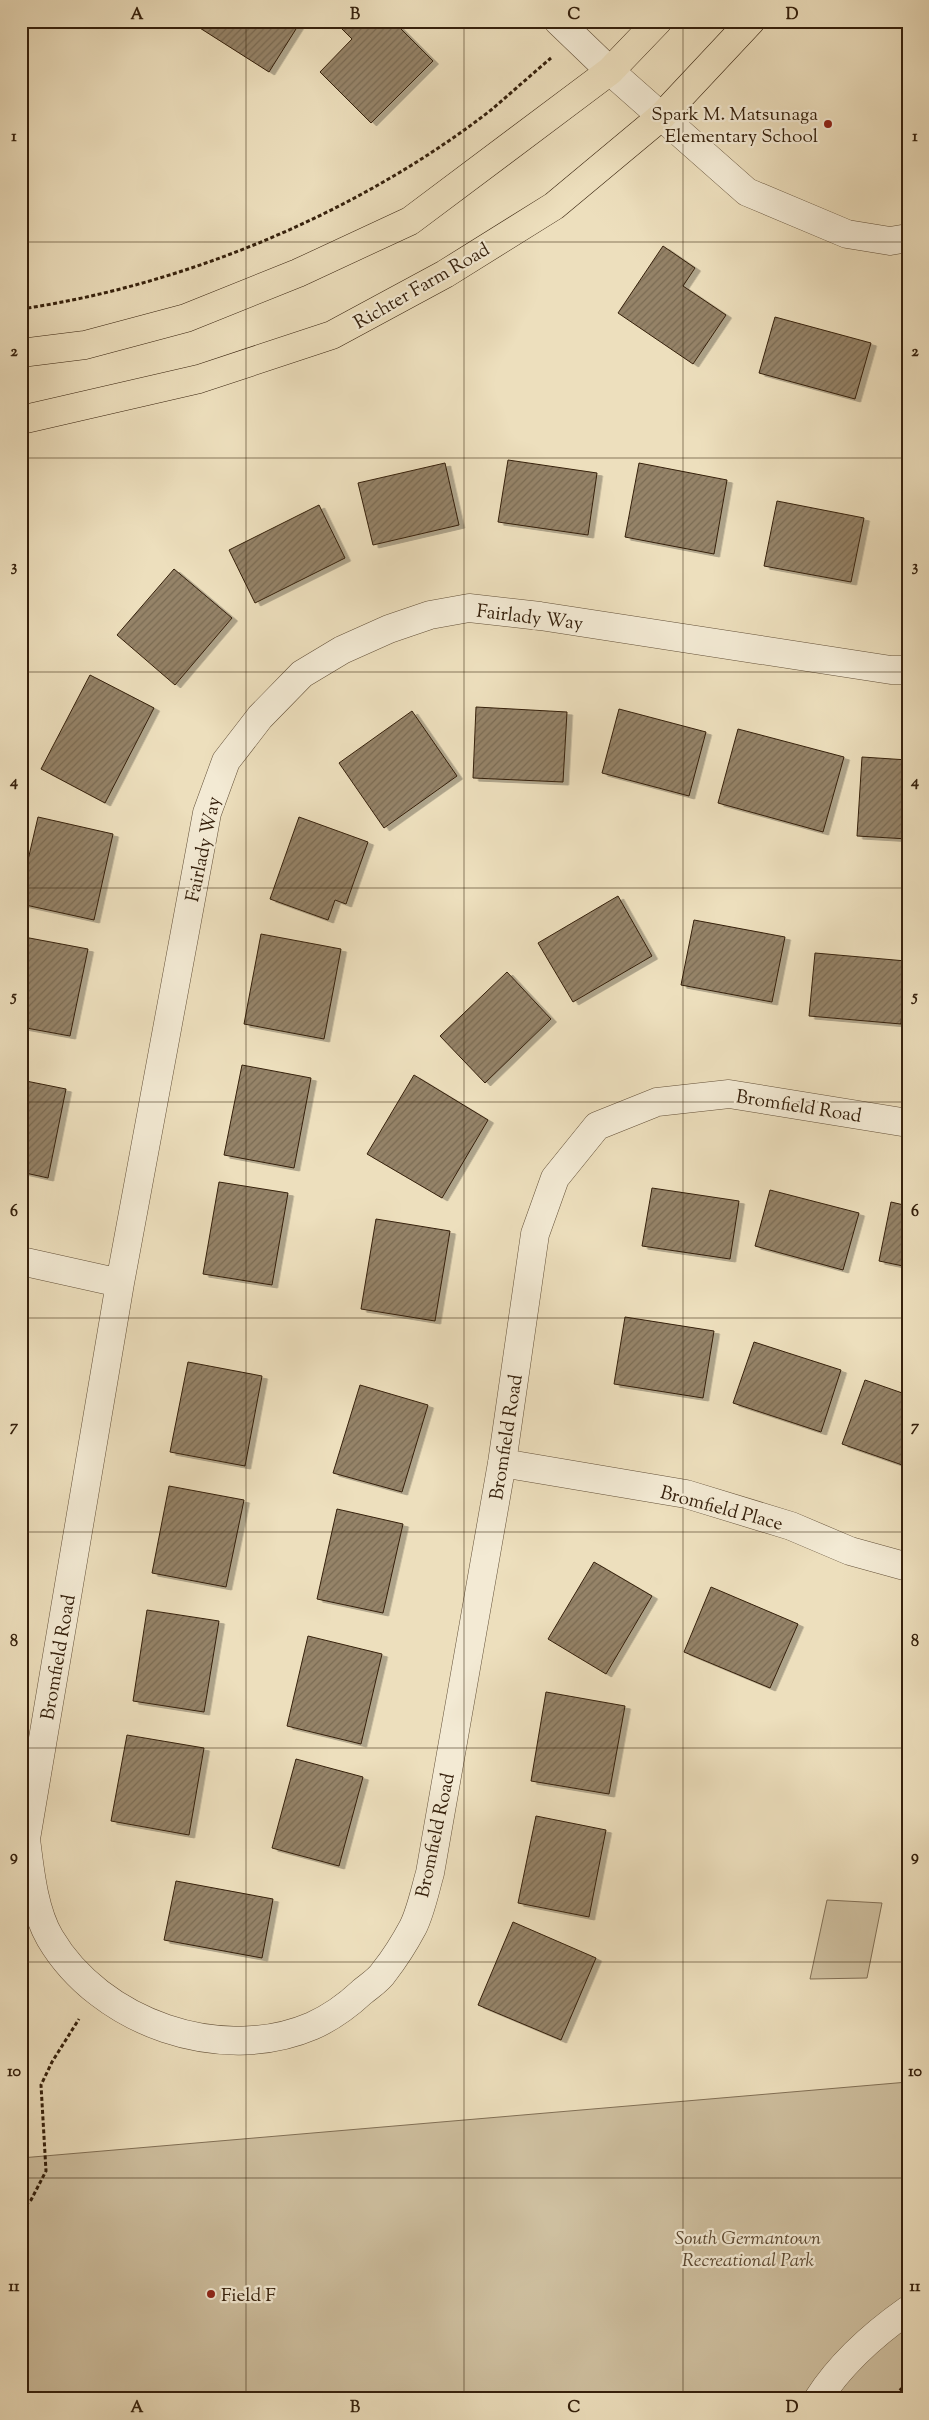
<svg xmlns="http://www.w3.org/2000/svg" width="929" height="2420" viewBox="0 0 929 2420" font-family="'Sorts Mill Goudy',serif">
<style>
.green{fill:#cebf9f;stroke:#827056}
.building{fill:url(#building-hatch);stroke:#35200c;filter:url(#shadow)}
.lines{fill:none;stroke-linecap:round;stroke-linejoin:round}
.minor-casing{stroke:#635038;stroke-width:29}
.major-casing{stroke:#35200c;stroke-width:29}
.path{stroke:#35200c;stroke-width:3;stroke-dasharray:4 2.5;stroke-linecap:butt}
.minor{stroke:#f3ead4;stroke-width:28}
.major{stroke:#eddfbd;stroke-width:28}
.grid{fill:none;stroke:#35200c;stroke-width:1;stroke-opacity:0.55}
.poi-dot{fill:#8f2418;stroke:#f3ead4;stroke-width:2}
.labels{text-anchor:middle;stroke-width:4.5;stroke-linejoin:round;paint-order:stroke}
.poi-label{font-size:19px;fill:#35200c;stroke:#f3ead4;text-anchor:end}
.street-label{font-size:19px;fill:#35200c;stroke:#f3ead4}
.park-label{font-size:19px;font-style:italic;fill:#5b4831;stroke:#f3ead4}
.neatline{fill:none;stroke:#35200c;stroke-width:2}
.grid-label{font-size:16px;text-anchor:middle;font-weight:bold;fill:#35200c}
</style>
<defs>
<pattern id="building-hatch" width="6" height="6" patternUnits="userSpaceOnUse" patternTransform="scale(1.25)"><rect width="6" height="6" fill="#958368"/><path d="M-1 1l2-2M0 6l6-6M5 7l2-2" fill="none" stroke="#7a6b54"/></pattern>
<filter id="shadow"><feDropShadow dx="5.5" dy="3" stdDeviation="0" flood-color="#0004"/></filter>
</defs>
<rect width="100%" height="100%" fill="#eddfbd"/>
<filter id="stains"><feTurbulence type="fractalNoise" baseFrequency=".004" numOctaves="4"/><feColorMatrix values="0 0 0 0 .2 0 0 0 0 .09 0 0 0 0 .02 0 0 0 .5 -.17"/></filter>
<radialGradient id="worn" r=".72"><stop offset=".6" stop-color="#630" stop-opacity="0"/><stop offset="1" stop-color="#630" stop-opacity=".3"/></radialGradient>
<path class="green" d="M827,1900L882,1903L867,1978L810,1979Z
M908,2082V2399H21V2158Z"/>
<path class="building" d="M194,21H301L269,72L192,23Z
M342,21H393L433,61L371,123L320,72L352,39L338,25Z
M663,246L695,268L683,286L726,315L693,364L618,313Z
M775,317L871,343L855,399L759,373Z
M908,332V392L902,333Z
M508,460L597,473L588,535L498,522Z
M445,463L459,525L373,545L358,483Z
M639,463L727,480L714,554L625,537Z
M777,501L864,518L851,582L764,566Z
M319,505L345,558L255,603L229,550Z
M174,569L232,618L175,685L117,635Z
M90,675L154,708L105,803L41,769Z
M476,707L567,712L563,782L473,778Z
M619,709L706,732L689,796L602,773Z
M412,711L457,776L384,828L339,763Z
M738,729L844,757L823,832L718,803Z
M862,757L908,760V839L857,836Z
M38,817L113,834L94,920L21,904V890Z
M299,817L368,842L346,904L335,900L328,920L270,899Z
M618,896L652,956L573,1002L538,943Z
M694,920L785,937L772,1002L681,985Z
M261,934L341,949L324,1039L244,1024Z
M24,937L88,949L70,1036L21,1027V949Z
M815,953L906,961L901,1024L809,1016Z
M507,972L551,1019L485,1083L440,1036Z
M242,1065L311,1078L294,1168L224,1155Z
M414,1075L488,1120L442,1198L367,1154Z
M21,1080L66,1089L48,1178L21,1172Z
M219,1182L288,1193L272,1285L203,1274Z
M652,1188L739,1201L730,1259L642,1246Z
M770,1190L859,1213L843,1270L755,1246Z
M891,1202L908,1206V1267L879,1261Z
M376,1219L450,1231L435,1321L361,1309Z
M625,1317L714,1331L703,1398L614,1384Z
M754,1342L841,1370L821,1432L733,1403Z
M188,1362L262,1376L245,1466L170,1452Z
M865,1380L908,1395V1467L842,1444Z
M360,1385L428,1405L402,1492L333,1473Z
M169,1486L244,1500L226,1587L152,1573Z
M337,1509L403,1524L383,1613L317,1599Z
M594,1562L652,1596L606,1674L548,1639Z
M711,1587L798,1624L770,1688L684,1652Z
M147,1610L219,1621L204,1712L133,1701Z
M308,1636L382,1654L361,1744L287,1726Z
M546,1692L625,1706L609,1794L531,1781Z
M127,1735L204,1748L189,1835L111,1821Z
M296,1759L363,1777L339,1866L272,1848Z
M536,1816L606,1830L589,1917L518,1903Z
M176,1881L273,1899L262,1958L164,1940Z
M513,1922L596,1958L561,2040L478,2005Z"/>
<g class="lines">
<defs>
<path id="minor" d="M558,21L610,71L747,192L847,234L890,241L908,238
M908,670H891L540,616L469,608L430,615L389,629L342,650L302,674L260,717L226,761L207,813L120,1283L26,1839C30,1871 34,1911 50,1938C100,2023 221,2065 312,2026C330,2018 347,2006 362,1992C369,1986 379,1980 384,1972C395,1958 405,1942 413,1927C421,1911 425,1890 430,1873L502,1463L535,1234L555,1178L597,1126L657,1102L729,1094L908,1123
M21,1261L120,1283
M502,1463L686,1494L791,1526L850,1551L908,1567
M818,2399C841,2363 874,2334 908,2310"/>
<path id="major" d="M21,353L85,345L186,318L298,273L410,221L610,71L658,21
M21,420L199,379L332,335L445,274L554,206L662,116L751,21"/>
</defs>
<use href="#minor" class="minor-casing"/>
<use href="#major" class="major-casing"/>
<path class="path" d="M21,309C186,285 360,212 491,110C511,93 531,75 551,58
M21,2210L31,2200L46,2171L41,2085L52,2062L79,2019
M890,2399L908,2383"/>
<use href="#minor" class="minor"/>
<use href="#major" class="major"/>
</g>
<path class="grid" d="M246,21V2399M464,21V2399M683,21V2399M21,242H908M21,458H908M21,672H908M21,888H908M21,1102H908M21,1318H908M21,1532H908M21,1748H908M21,1962H908M21,2178H908"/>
<g class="poi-dot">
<circle cx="828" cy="124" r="5"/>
<circle cx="211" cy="2294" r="5"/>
</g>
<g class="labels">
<g class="poi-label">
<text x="818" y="120">Spark M. Matsunaga<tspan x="818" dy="22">Elementary School</tspan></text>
<text x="221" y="2301" text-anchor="start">Field F</text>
</g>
<g class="street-label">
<text transform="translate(421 285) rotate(-30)" y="7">Richter Farm Road</text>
<text transform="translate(530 616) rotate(7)" y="7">Fairlady Way</text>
<text transform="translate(202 849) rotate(-78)" y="7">Fairlady Way</text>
<text transform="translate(799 1105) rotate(9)" y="7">Bromfield Road</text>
<text transform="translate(505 1437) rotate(-81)" y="7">Bromfield Road</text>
<text transform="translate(722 1507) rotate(15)" y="7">Bromfield Place</text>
<text transform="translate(57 1657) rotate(-80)" y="7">Bromfield Road</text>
<text transform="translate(434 1835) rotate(-78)" y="7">Bromfield Road</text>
</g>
<g class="park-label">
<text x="748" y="2244">South Germantown<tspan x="748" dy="22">Recreational Park</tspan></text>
</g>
</g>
<rect width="929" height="2420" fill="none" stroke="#eddfbd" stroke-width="55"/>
<rect x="28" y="28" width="874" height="2364" class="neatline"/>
<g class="grid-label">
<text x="137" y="19">A</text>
<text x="355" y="19">B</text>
<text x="574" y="19">C</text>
<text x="792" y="19">D</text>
<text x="14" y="141">1</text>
<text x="915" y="141">1</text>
<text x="14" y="356">2</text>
<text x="915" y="356">2</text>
<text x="14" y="571">3</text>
<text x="915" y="571">3</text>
<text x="14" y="786">4</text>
<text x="915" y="786">4</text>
<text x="14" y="1001">5</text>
<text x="915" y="1001">5</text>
<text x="14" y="1216">6</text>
<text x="915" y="1216">6</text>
<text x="14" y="1431">7</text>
<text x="915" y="1431">7</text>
<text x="14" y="1646">8</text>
<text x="915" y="1646">8</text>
<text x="14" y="1861">9</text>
<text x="915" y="1861">9</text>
<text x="14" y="2076">10</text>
<text x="915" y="2076">10</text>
<text x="14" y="2291">11</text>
<text x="915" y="2291">11</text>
<text x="137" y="2412">A</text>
<text x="355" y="2412">B</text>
<text x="574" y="2412">C</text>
<text x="792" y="2412">D</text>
</g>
<rect width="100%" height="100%" filter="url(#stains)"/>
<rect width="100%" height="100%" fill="url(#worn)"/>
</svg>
